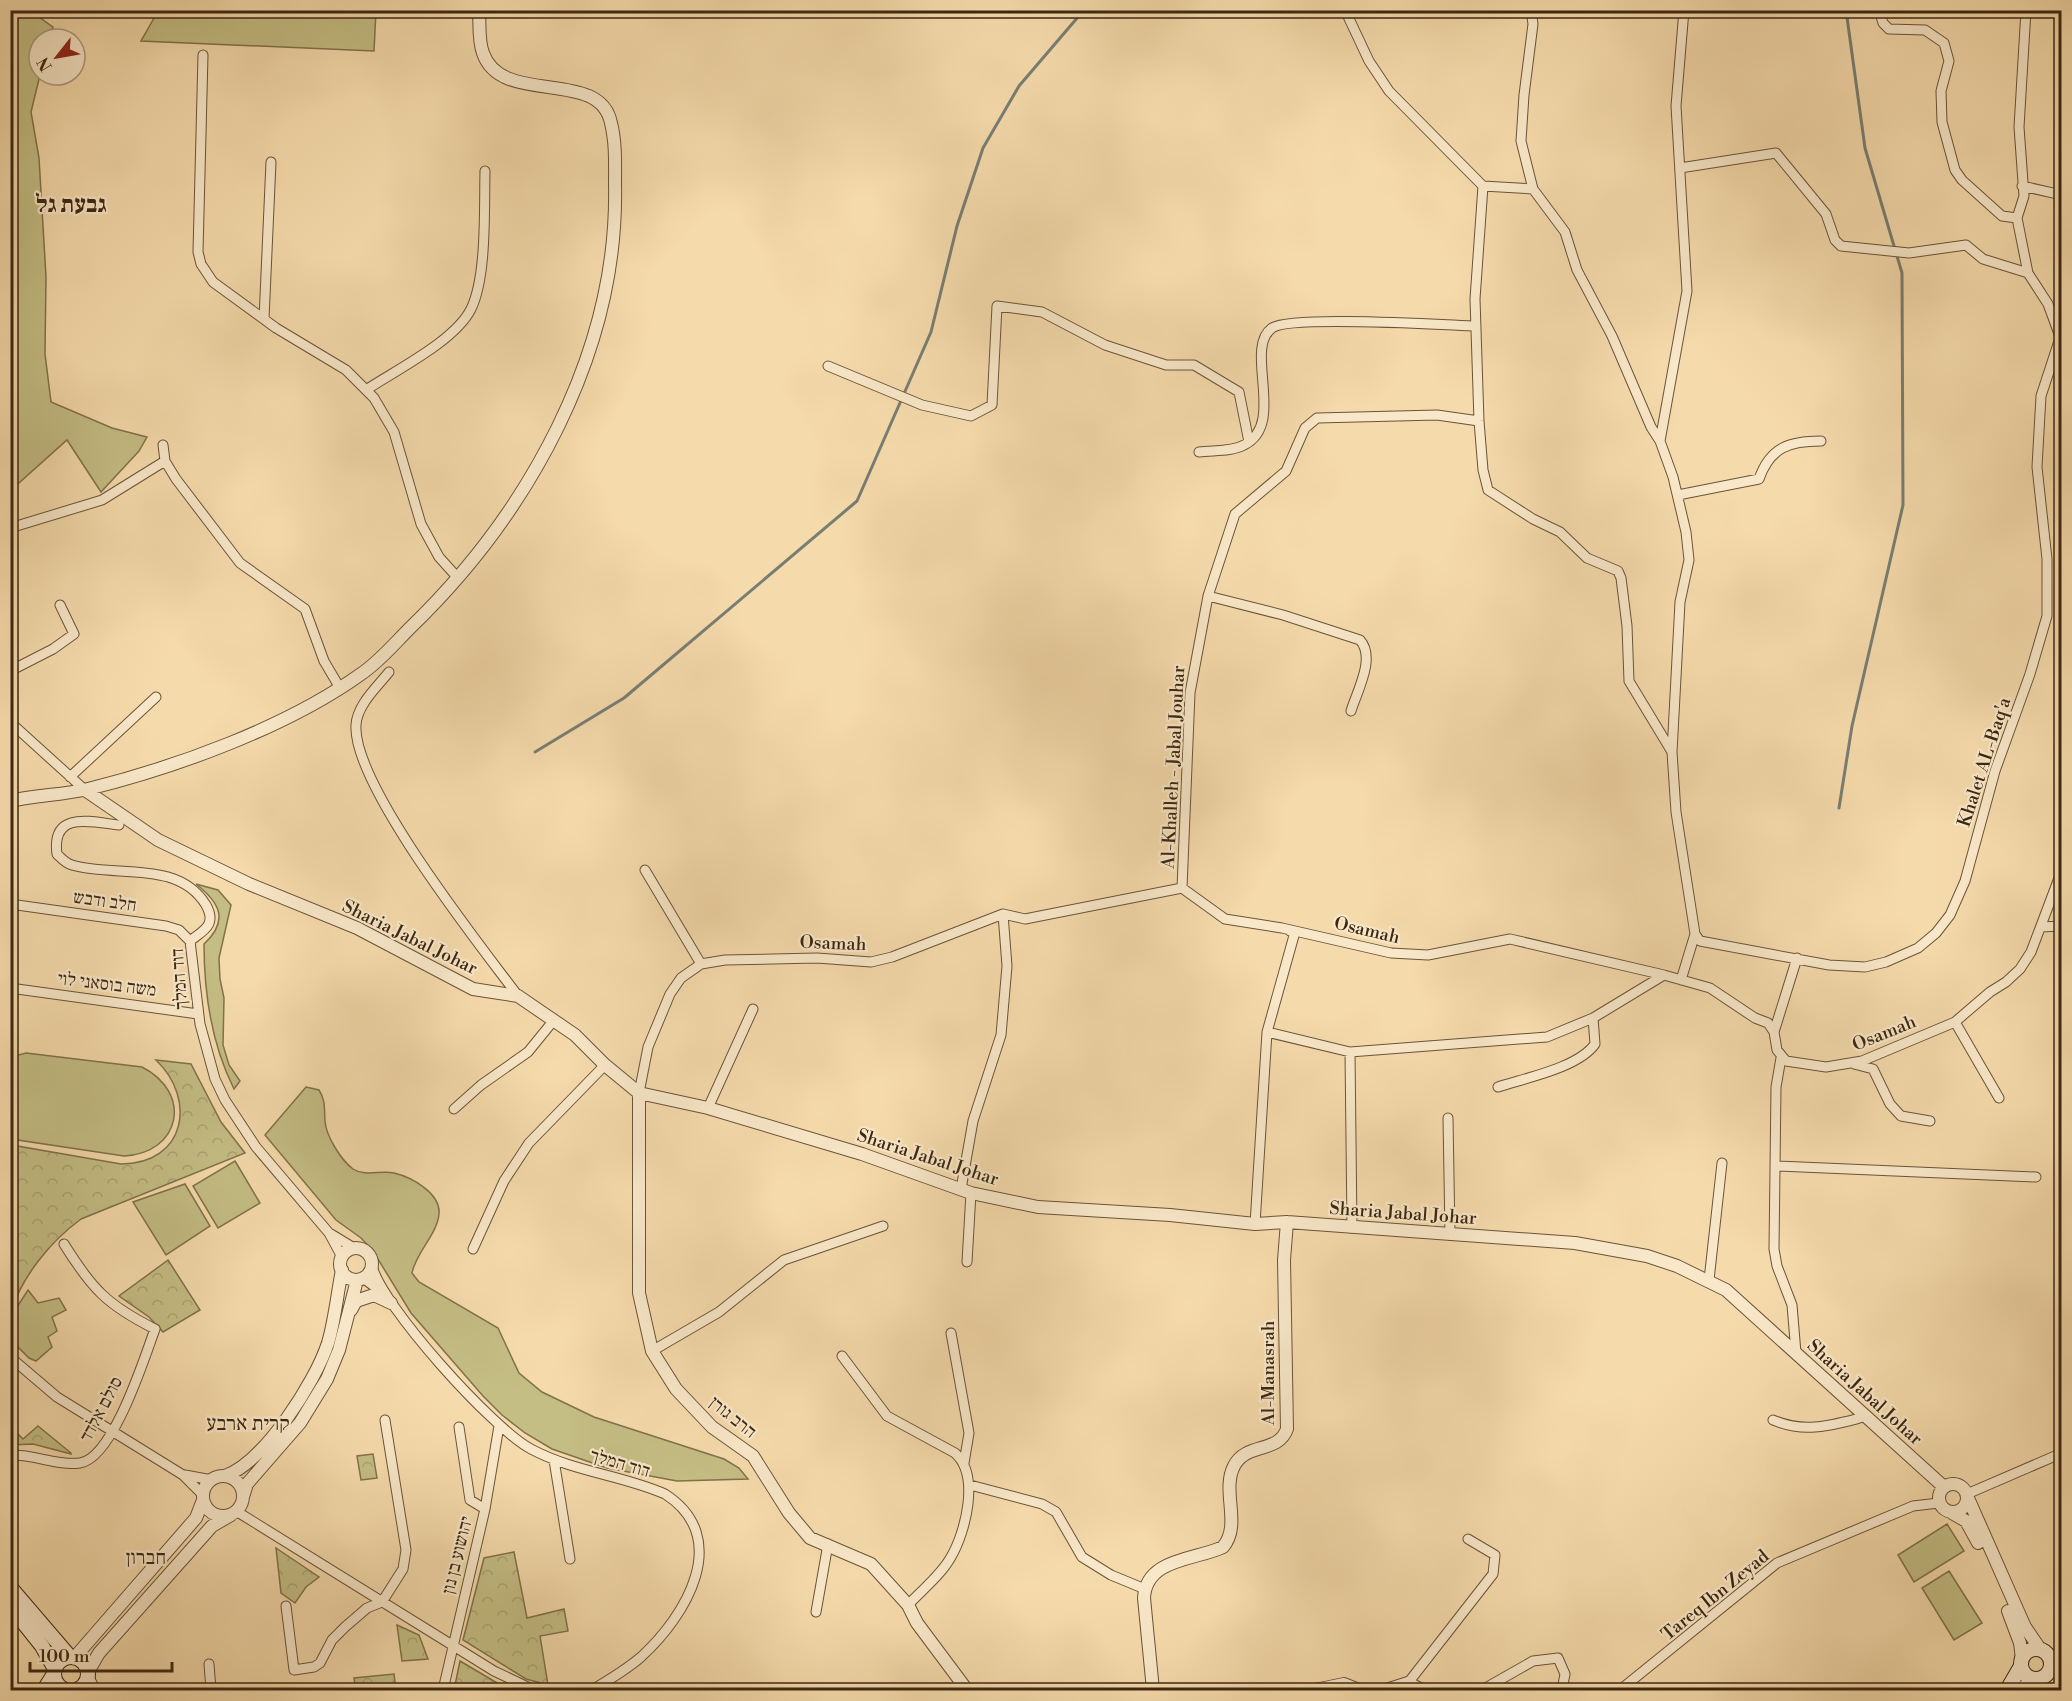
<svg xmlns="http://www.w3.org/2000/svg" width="2072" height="1701" viewBox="0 0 2072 1701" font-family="'Libre Bodoni','Frank Ruhl Libre',serif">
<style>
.green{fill:#c4bd84;stroke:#80724b;stroke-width:1.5}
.forest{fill:url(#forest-crowns);stroke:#80724b;stroke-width:1.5}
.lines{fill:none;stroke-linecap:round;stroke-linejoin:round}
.stream{stroke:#787e73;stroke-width:3}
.minor-casing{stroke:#6a5438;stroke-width:11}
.tertiary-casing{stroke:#6a5438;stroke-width:14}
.secondary-casing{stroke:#3c2712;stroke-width:16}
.minor{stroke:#f8e7c8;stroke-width:9}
.tertiary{stroke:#f8e7c8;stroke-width:12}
.secondary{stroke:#f8e7c8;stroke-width:14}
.labels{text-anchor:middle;stroke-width:4.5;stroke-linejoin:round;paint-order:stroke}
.street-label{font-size:18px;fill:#3c2712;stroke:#f8e7c8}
.neighbourhood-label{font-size:20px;fill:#3c2712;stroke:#f8e7c8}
.quarter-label{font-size:21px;fill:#3c2712;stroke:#f8e7c8}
.district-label{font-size:24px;font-weight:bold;fill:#3c2712;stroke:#f8e7c8}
</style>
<defs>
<pattern id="forest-crowns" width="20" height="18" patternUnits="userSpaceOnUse" patternTransform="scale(1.5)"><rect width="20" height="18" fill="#c4bd84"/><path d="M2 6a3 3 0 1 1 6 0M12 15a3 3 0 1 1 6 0" fill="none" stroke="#a9a271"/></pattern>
</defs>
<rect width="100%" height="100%" fill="#f5daab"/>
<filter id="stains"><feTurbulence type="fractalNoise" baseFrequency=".00333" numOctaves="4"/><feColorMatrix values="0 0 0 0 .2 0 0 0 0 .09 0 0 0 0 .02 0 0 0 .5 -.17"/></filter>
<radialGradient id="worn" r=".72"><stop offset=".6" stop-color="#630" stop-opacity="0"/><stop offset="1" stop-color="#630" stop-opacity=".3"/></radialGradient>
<path class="green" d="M29,10L53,27L49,39H39L40,75L31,112L39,158L46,277L45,354L51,402L112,428L147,437L139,451L101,492L67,440L11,490L10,11Z
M158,11H376L374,51L141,41Z
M196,884L218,890L231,905L219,958L220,979L224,998L223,1045L229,1065L240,1081L234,1089C212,1045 204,993 204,944C230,920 219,902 196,884Z
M26,1053L142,1067C193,1093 181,1153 124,1156L11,1139V1057Z
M306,1087L319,1090C326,1101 324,1109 325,1121C326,1136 341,1160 353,1169C365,1177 381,1170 394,1173C411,1177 441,1193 439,1214C437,1235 416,1252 412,1273L419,1282L498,1328L519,1373L542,1392L594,1417L724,1459L739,1468L748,1479L677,1481L607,1468L552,1449L525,1433L502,1415L483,1396L411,1313L373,1251L361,1238L336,1220L265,1135Z
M235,1161L260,1203L218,1228L193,1186Z
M185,1184L210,1226L166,1255L133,1202Z
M28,1290L38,1303L59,1298L66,1310L52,1317L57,1331L48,1337L52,1347L36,1361L29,1358L11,1340L15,1310Z
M1947,1524L1964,1551L1914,1582L1898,1555Z
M1949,1571L1982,1623L1954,1640L1922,1588Z"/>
<path class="forest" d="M156,1060L191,1064L221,1122L245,1153L81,1219C51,1241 21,1277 11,1313V1145L121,1164C186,1164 197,1099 156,1060Z
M168,1260L200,1310L163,1332L149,1317L119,1296Z
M38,1426L71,1453V1454L33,1444L11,1445V1427L23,1439Z
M373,1454L377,1478L361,1480L357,1456Z
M276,1548L319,1577L306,1587L295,1603L281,1593Z
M514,1552L527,1618L564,1609L568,1631L540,1636L548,1685L526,1679L463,1640L484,1558Z
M397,1625L419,1635L428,1659L402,1661Z
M460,1661L509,1690H510H454Z
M394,1674L396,1690H356L354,1678Z"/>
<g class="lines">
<path class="stream" d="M535,752L624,698L857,501L931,332L957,226L983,148L1019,86L1084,10
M1839,808L1852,726L1903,505L1902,273L1865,148L1846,10"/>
<defs>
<path id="minor" d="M1345,10L1369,61L1389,91L1483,186L1533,189
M1531,10L1533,24L1524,95L1521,141L1533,189L1565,232L1577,270L1612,336L1651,427L1660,441L1673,477L1686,532L1689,560L1680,602L1672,752L1676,812L1695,934L1681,980
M1879,10L1883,23L1889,29L1925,30L1944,43L1949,61L1941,91L1942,122L1955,170L1962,180L2002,216L2017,218
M2026,10L2019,127L2024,196L2017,218L2028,273L2048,304L2062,342
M203,55L198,252L201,264L213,282L276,328L346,370L374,398L394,432L421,524L439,557L457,577
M1680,168L1776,153L1826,214L1835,240L1841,246L1909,253L1966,245L1983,259L2028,273
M1483,186L1475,299L1479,421L1483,470L1488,490L1533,519L1560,532L1587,558L1618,571L1621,578L1627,626L1629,681L1672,752
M2022,186L2062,195
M264,319L271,162
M828,366L922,405L971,416L992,405L997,306L1042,312L1105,345L1166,365H1194L1239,392L1249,442
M366,390C396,370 455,341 471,309C487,276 484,209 485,171
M1660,441L1687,291L1676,106L1684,10
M163,445L165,461L176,479L240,563L305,609L324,661L340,688
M1199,452C1213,450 1231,452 1244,445C1287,424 1243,349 1272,328C1289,315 1445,325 1476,326
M1678,495L1759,479C1770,447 1790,441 1821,441
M10,528L102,500L165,461
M1208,596L1283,615L1360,640C1376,658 1357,691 1351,711
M10,671L53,649L74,634L60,605
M389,672C377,687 357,705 356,725C352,784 480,945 518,996
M10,722L85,790
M70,777L156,697
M119,825C92,822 51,810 57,854C62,859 65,863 72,865C115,878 178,859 206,905C217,925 204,930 190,941L200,1024L215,1079L225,1100L256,1147L329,1233L342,1257
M645,870L701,964
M1182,888L1190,693L1208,596L1235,514L1286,471L1305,428L1317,418L1437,415L1479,421
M10,904L166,926L179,930L190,941
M2041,927L2062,926
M1695,934L1700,941L1829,965L1865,967L1886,962L1918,948L1936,933L1950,915L1965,881L1995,771L2030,674L2047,616V559L2037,467L2041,396L2059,341
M10,988L198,1014
M1955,1022L1999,1098
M1267,1032L1350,1052L1547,1037L1593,1018L1664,975
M1774,1032L1797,958
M1350,1052L1352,1228
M1781,1058L1776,1087L1774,1249L1777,1266L1792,1305L1796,1353
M1854,1064L1873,1069L1890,1104L1901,1116L1930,1121
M1498,1087C1525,1078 1578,1068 1595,1044L1593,1018
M639,1093L648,1047L670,994L681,978L701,964L725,960L817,958L871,962L892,957L1003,914L1025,919L1182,888L1225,919L1282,928L1391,953L1428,955L1510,939L1664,975L1710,988L1755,1018L1768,1023L1774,1032L1777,1050L1786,1061L1826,1067L1862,1061L1955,1022L1990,992L2006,982L2020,969L2031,952L2062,870
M708,1108L753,1009
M454,1109L481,1085L528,1052L554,1020
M1448,1118L1450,1235
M1776,1166L2036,1177
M961,1189L973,1121L1001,1035L1007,966L1003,914
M1255,1224L1267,1032L1295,932L1290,931
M331,1234L354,1248
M473,1249L504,1181L529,1143L605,1065
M967,1262L971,1193
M372,1266C382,1306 493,1429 531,1449C574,1472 622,1475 665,1494C733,1538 686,1616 641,1657C626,1670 609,1680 592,1690
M363,1278L379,1290
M1709,1280L1722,1163
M951,1333L969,1433L964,1463
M652,1351L719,1312L784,1260L883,1226
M842,1356L887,1416L955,1453C980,1475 966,1531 951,1557C941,1575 922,1590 908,1605
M10,1357L57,1397L183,1475L203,1495
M1773,1420C1805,1434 1832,1425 1864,1417
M459,1427L470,1500L485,1509
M10,1455C34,1454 57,1466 80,1463C113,1458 144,1359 155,1329C107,1305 92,1289 64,1244
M554,1460L570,1559
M185,1475L212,1480
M970,1485L1042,1504L1056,1512L1082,1557L1111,1575L1145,1589
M1967,1494L2062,1453
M236,1511L494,1671L534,1690
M286,1606L294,1670L314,1667L320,1663L332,1640L345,1627L367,1608L382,1602L403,1569L406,1550L385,1420
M816,1612L828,1544
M209,1664L211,1690
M88,1676L96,1690
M1408,1683L1493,1574L1495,1555L1468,1539
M75,1690H76
M443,1690L485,1509L499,1426
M1482,1690L1533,1661L1558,1658L1565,1674L1562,1690
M1620,1690L1777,1563L1913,1506L1939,1503"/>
<path id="tertiary" d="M85,790L158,840L249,884L357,928L473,989L518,996L575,1035L605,1065L639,1093L708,1108L862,1154L971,1193L1038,1207L1170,1215L1255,1224L1287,1222L1575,1243L1647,1256L1677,1266L1726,1290L1944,1487
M10,801C36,795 63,795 88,789C177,767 287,727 361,674C379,662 394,644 410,628C528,514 619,352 615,184C615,164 616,143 611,123C600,67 501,107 483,53C478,40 480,24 479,10
M639,1093V1293L652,1351L676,1389L712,1427L753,1456L789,1513L810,1538L871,1564L908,1605L917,1623L967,1690
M340 1264a16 16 0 1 1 32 0a16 16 0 1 1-32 0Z
M351,1310L356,1301L374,1295L391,1303
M225,1476C264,1462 315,1383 328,1343C335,1319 337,1295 342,1270
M203 1496a20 20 0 1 1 40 0a20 20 0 1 1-40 0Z
M1939 1498a14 14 0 1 1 28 0a14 14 0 1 1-28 0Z
M243,1497L247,1484L300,1423L327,1379L339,1350L357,1280
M1968,1498L2025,1627L2040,1649
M1952,1513L1966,1521L1978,1543
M2008,1611L2020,1643L2022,1659
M75,1657L196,1518L203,1500
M88,1672L99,1653L212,1526L231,1515
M1153,1690L1144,1598C1146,1558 1196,1560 1223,1547C1242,1525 1221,1491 1234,1466C1246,1442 1278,1454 1287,1429L1284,1260L1287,1222
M1315,1690L1344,1684L1359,1690
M1386,1690L1408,1683L1422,1690"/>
<path id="secondary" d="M10,1587L70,1657
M10,1606L42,1646L55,1669
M2021 1664a15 15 0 1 1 30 0a15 15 0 1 1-30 0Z
M54 1674a17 17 0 1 1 34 0a17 17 0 1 1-34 0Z
M44,1690L54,1674
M2007,1690L2021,1666
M2021,1690L2036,1679"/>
</defs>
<use href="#minor" class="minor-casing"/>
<use href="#tertiary" class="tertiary-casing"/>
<use href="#secondary" class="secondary-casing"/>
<use href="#minor" class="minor"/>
<use href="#tertiary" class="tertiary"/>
<use href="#secondary" class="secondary"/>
</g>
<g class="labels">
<g class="street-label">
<text transform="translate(1984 762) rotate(-72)" y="6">Khalet AL-Baq'a</text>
<text transform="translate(1173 767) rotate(-87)" y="6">Al-Khalleh - Jabal Jouhar</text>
<text transform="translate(105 901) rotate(8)" y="6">חלב ודבש</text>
<text transform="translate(1367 930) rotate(13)" y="6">Osamah</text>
<text transform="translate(410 937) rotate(26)" y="6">Sharia Jabal Johar</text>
<text transform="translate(833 943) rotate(2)" y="6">Osamah</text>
<text transform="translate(179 979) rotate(-94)" y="6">דוד המלך</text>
<text transform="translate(107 984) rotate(7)" y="6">משה בוסאני לוי</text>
<text transform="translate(1884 1033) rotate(-22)" y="6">Osamah</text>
<text transform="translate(928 1157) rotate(18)" y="6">Sharia Jabal Johar</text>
<text transform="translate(1403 1213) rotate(4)" y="6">Sharia Jabal Johar</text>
<text transform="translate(1268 1373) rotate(-90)" y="6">Al-Manasrah</text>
<text transform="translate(1865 1392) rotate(42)" y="6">Sharia Jabal Johar</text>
<text transform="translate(101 1409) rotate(-62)" y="6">סולם אלדד</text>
<text transform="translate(733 1417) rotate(39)" y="6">הרב גורן</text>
<text transform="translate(620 1463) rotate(16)" y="6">דוד המלך</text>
<text transform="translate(457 1555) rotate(-76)" y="6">יהושוע בן נון</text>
<text transform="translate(1715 1595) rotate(-39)" y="6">Tareq Ibn Zeyad</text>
</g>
<g class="neighbourhood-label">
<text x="146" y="1564">חברון</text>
</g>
<g class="quarter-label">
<text x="248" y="1430">קרית ארבע</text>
</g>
<g class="district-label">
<text x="71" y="212">גבעת גל</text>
</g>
</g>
<rect width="2072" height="1701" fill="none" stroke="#f5daab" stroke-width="36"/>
<rect x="12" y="12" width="2048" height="1677" fill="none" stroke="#3c2712" stroke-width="3"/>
<rect x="18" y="18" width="2036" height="1665" fill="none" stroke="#3c2712" stroke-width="1.5"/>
<g transform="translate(57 57) rotate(239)"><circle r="28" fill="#f8e7c8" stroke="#ad9a7f" stroke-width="1.5"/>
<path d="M0-4.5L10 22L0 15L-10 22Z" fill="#8f2418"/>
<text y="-9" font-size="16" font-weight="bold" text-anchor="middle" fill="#3c2712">N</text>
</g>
<path d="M30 1662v9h142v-9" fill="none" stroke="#3c2712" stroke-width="3"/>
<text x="39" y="1662" font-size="18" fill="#3c2712" stroke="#f8e7c8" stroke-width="4.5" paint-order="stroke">100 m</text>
<rect width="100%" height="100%" filter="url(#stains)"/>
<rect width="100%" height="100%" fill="url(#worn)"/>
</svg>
